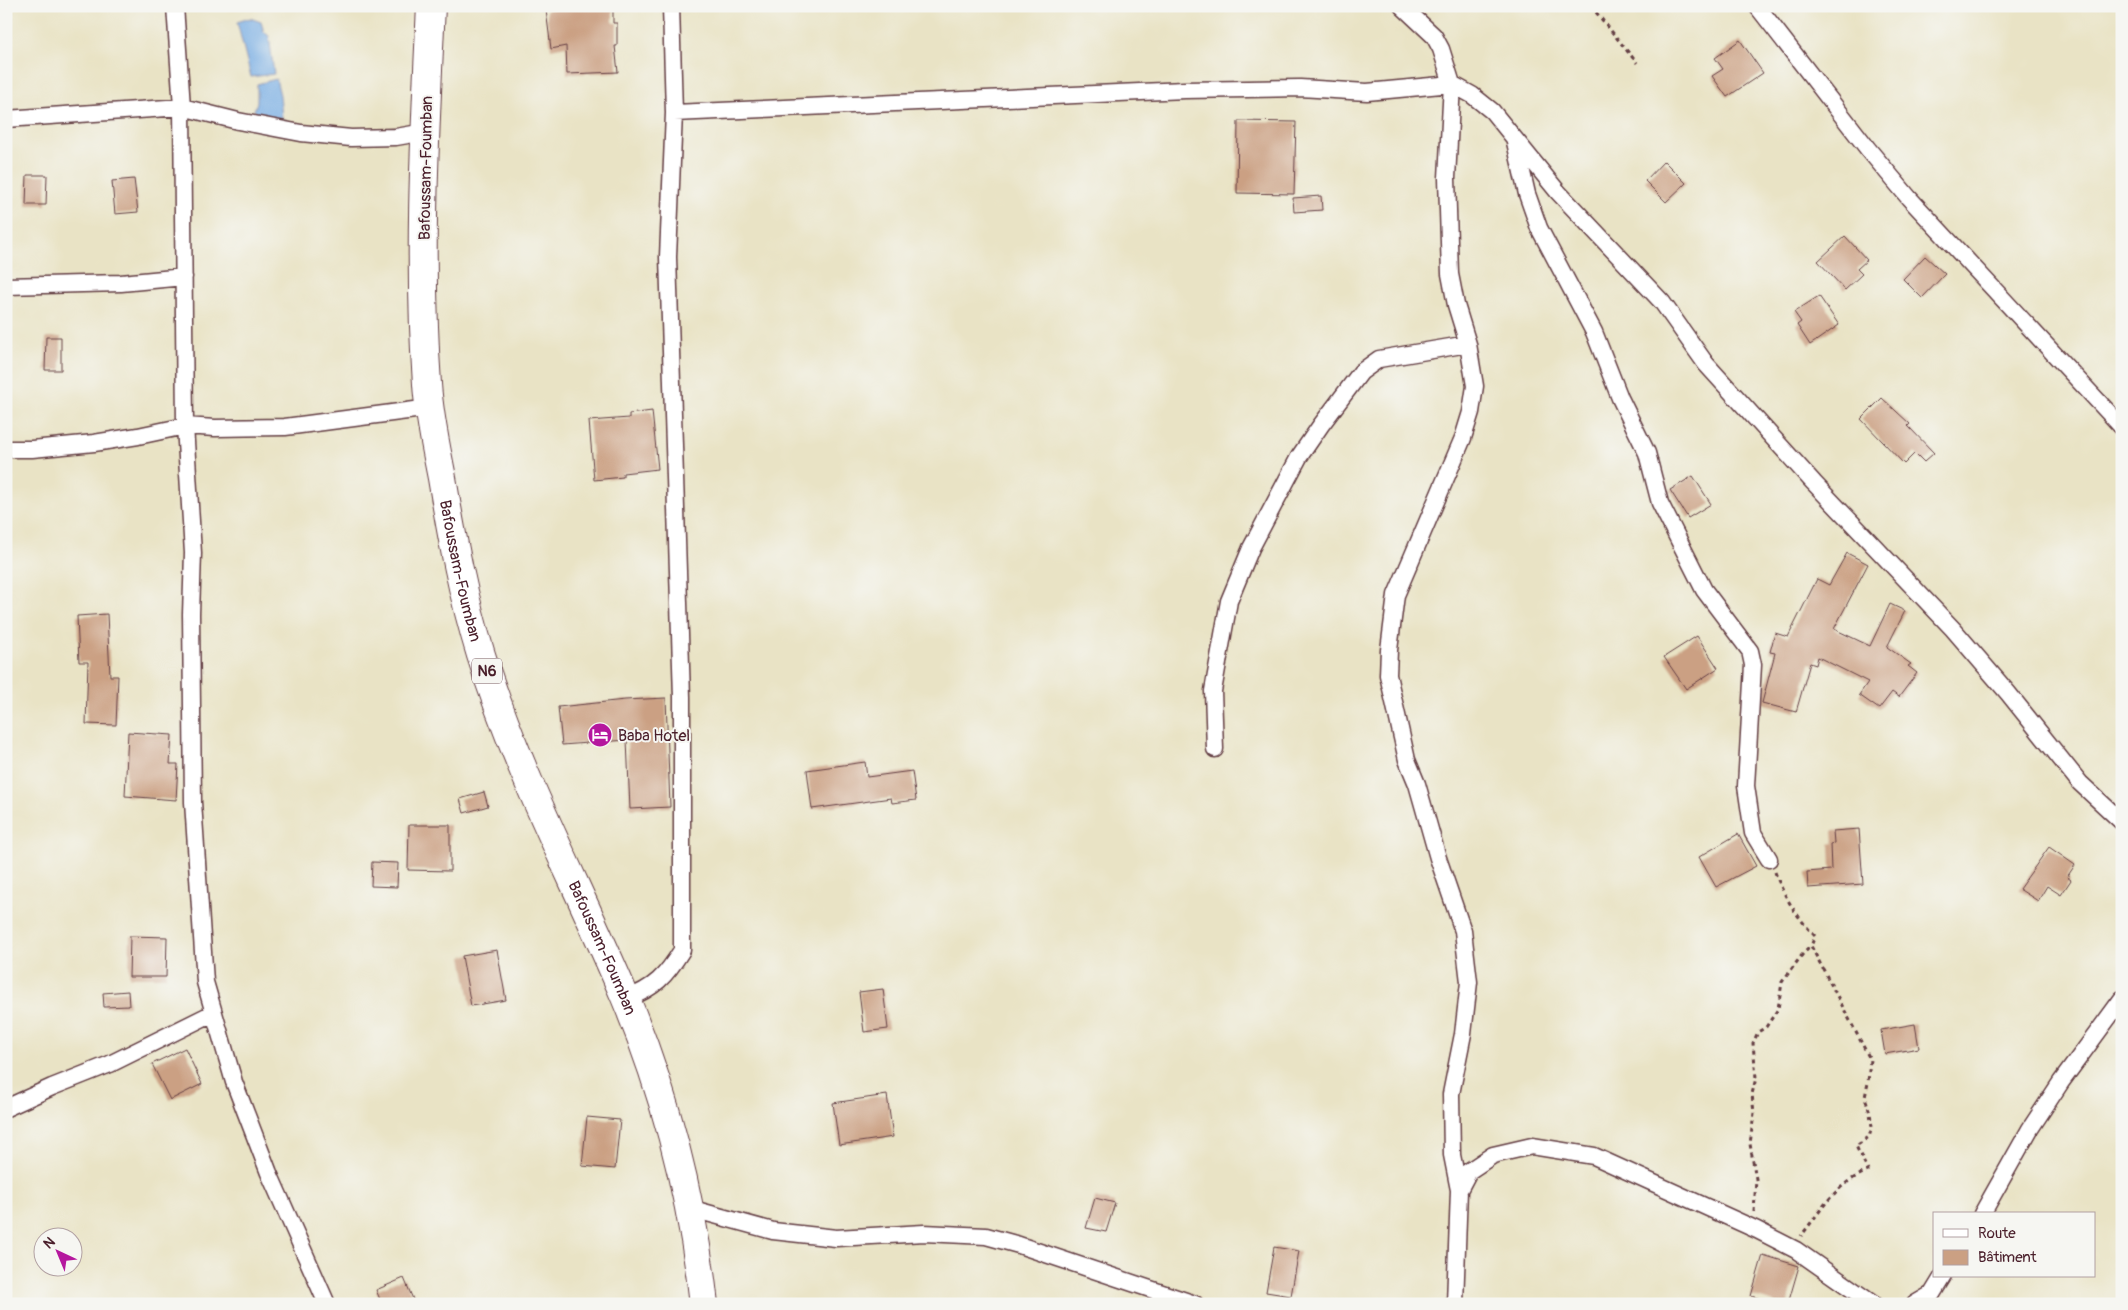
<svg xmlns="http://www.w3.org/2000/svg" width="2128" height="1310" viewBox="0 0 2128 1310" font-family="Pangolin,sans-serif">
<style>
.water{fill:#75abe3;stroke:#606587}
.building{fill:#cba083}
.lines{fill:none;stroke-linecap:round;stroke-linejoin:round}
.minor-casing{stroke:#623c42;stroke-width:19}
.trunk-casing{stroke:#623c42;stroke-width:30}
.path{stroke:#623c42;stroke-width:3;stroke-dasharray:4 4;stroke-linecap:butt}
.minor{stroke:#fff;stroke-width:16}
.trunk{stroke:#fff;stroke-width:28}
.labels{text-anchor:middle;stroke-width:4;stroke-linejoin:round;paint-order:stroke}
.shield{fill:#f6f6f2;stroke:#7e6067;stroke-width:1}
.shield-label{font-size:15px;font-weight:bold;fill:#4a1f2b}
.street-label{font-size:16px;fill:#4a1f2b;stroke:#f6f6f2}
.poi-label{font-size:16px;fill:#4a1f2b;stroke:#f6f6f2;text-anchor:start}
</style>
<rect width="100%" height="100%" fill="#f6f6f2"/>
<filter id="ink" filterUnits="userSpaceOnUse"><feTurbulence type="fractalNoise" baseFrequency=".02" numOctaves="2"/><feDisplacementMap in="SourceGraphic" scale="10" xChannelSelector="R" yChannelSelector="G"/><feConvolveMatrix kernelMatrix="1 2 1 2 8 2 1 2 1" color-interpolation-filters="sRGB"/></filter>
<filter id="wash" filterUnits="userSpaceOnUse"><feTurbulence type="fractalNoise" baseFrequency=".0096" numOctaves="4" result="noise"/><feDisplacementMap in="SourceGraphic" scale="20" xChannelSelector="R" yChannelSelector="G"/><feGaussianBlur stdDeviation="1.12" result="paint"/><feColorMatrix in="noise" values="0 0 0 0 0 0 0 0 0 0 0 0 0 0 0 0 0 1.4 0 .05"/><feComposite in="paint" operator="in"/></filter>
<g filter="url(#wash)">
<rect width="100%" height="100%" fill="#e9e3c5"/>
<path class="water" d="M250,18L261,22L264,32L269,36L274,74L251,77L237,22Z
M276,79L280,95L282,118L278,123L263,122L254,110L257,102V84Z"/>
<g id="blocks">
<path class="building" d="M571,6H613V23H617V46H615L618,72L567,74L566,46L551,49L546,10Z
M1740,40L1763,73L1727,97L1712,76L1723,69L1715,58Z
M1238,121L1296,122L1294,194L1237,193Z
M1664,161L1686,183L1666,202L1645,181Z
M27,175H47L46,205H26Z
M134,179L138,212L115,214L112,181Z
M1321,196L1322,210L1294,212L1293,198Z
M1845,236L1867,260L1857,269L1862,274L1845,290L1818,261Z
M1925,256L1945,274L1922,298L1903,279Z
M1819,296L1839,325L1810,345L1797,325L1801,322L1794,312Z
M46,337H61V370H45Z
M1882,398L1910,424L1908,426L1934,453L1924,462L1915,453L1904,464L1861,419Z
M652,411L658,469L623,473V477L594,480L589,421L629,418V414Z
M1693,476L1711,504L1688,518L1670,490Z
M1847,553L1868,564L1834,629L1870,646L1890,604L1905,611L1887,647L1911,664L1908,666L1917,673L1899,697L1892,692L1879,709L1859,695L1868,682L1818,657L1816,665L1810,663L1796,712L1762,703L1775,653L1770,652L1775,633L1788,637L1817,579L1829,585Z
M107,614L110,676H118L116,725L86,724L88,662H79L77,616Z
M1697,636L1718,668L1686,689L1664,657Z
M666,698L670,807L630,809L627,740L562,745L558,707L625,700Z
M128,732L172,735L170,764H178L176,800L125,796Z
M865,762L867,777L912,771L916,800L892,803L891,798L812,809L807,770Z
M484,792L488,806L464,813L460,799Z
M409,825H450V871L408,870Z
M1859,829L1863,884L1808,888L1807,872L1831,870L1830,844L1834,843L1833,831Z
M1738,834L1756,866L1716,887L1699,857Z
M2049,847L2075,865L2067,877L2071,880L2061,895L2047,886L2038,901L2019,889Z
M372,862L398,863L397,887L371,886Z
M130,936L167,937L166,977H129Z
M497,950L506,1000L471,1006L462,956Z
M883,989L888,1029L864,1032L859,992Z
M128,991L129,1006L104,1007L103,993Z
M1915,1024L1919,1048L1885,1054L1881,1030Z
M185,1048L202,1084L170,1100L152,1064Z
M887,1095L893,1137L839,1145L833,1103Z
M587,1117L620,1120L615,1169L582,1166Z
M1095,1198L1115,1203L1106,1232L1086,1228Z
M1274,1247L1299,1251L1291,1296L1266,1292Z
M1763,1255L1799,1266L1788,1304H1777L1751,1296Z
M404,1278L415,1304H382L376,1290Z"/>
</g>
</g>
<g filter="url(#ink)">
<use href="#blocks" fill-opacity="0" stroke="#623c42" stroke-width="1"/>
<g class="lines">
<defs>
<path id="minor" d="M175,6L182,107L185,426L193,553L191,614L193,802L205,982L234,1082L269,1173L327,1304
M1402,6L1434,36L1441,49L1452,84L1447,178L1450,274L1456,305L1468,344L1475,386L1471,412L1463,438L1396,595L1389,650L1388,675L1407,760L1417,784L1438,858L1463,931L1469,982L1463,1034L1451,1094L1452,1155L1459,1190
M1757,6L1868,149L1909,198L2122,427
M674,113L1185,90L1300,88L1367,92L1452,84L1472,95L1492,111L1558,192L1662,302L1706,364L1814,483L1953,629L2008,693L2080,783L2122,822
M6,119L182,107L238,121L301,133L351,138L396,137L425,132
M1515,142L1527,194L1539,228L1594,332L1620,398L1647,453L1660,503L1704,590L1750,651L1753,665L1746,786L1753,833L1769,859
M6,286L121,283L184,277
M6,449H32L94,443L138,436L185,426L215,428L285,427L430,408
M1215,749L1213,691L1229,601L1251,548L1299,457L1321,425L1361,372L1379,359L1468,344
M626,999C655,988 666,976 682,950V697L668,257L674,113L671,6
M6,1108L52,1087L110,1064L213,1013
M689,1208L773,1231L836,1238L924,1233L986,1236L1019,1245L1195,1304
M1982,1214L2030,1129L2061,1082L2122,999
M1455,1304L1459,1190L1469,1171L1493,1155L1532,1146L1594,1156L1757,1230L1796,1250L1873,1304
M1915,1304L1932,1294L1943,1276"/>
<g id="trunk">
<path id="s1" d="M431,6C425,132 418,258 427,384C429,416 436,447 442,478C452,538 463,597 481,655C518,774 577,883 625,997C666,1095 692,1198 704,1304"/>
</g>
</defs>
<use href="#minor" class="minor-casing"/>
<use href="#trunk" class="trunk-casing"/>
<path class="path" d="M1591,6L1637,63
M1775,872C1784,897 1797,917 1815,936L1811,946
M1754,1212L1756,1179L1750,1144L1754,1113L1752,1094L1756,1078L1753,1043L1758,1032L1766,1027L1778,1009L1782,982L1802,955L1811,946L1870,1059L1868,1083L1865,1097L1870,1113L1872,1127L1869,1137L1856,1146L1868,1171C1835,1184 1822,1209 1801,1236"/>
<use href="#minor" class="minor"/>
<use href="#trunk" class="trunk"/>
</g>
</g>
<defs>
<symbol id="hotel-disc" viewBox="-11 -11 22 22"><circle r="9.5" fill="#b5179e" stroke="#f6f6f2"/><path d="M-6-4.5h1.5V1H6V5H4.5V3h-9V5H-6ZM-4 0a1.8 1.8 0 1 1 3.6 0ZM.5 0V-2.5h3Q6-2.5 6 0Z" fill="#fff"/></symbol>
</defs>
<g fill-rule="evenodd">
<use href="#hotel-disc" x="586" y="721" width="28" height="28"/>
</g>
<g class="labels">
<rect class="shield" x="472" y="658.5" width="30" height="25" rx="4"/>
<g class="shield-label">
<text x="487" y="676">N6</text>
</g>
<g class="street-label">
<text transform="translate(425 168) rotate(-89)" y="6">Bafoussam-Foumban</text>
<text dy="6" stroke="none"><textPath href="#s1" startOffset="568">Bafoussam-Foumban</textPath></text>
<text dy="6" stroke="none"><textPath href="#s1" startOffset="972">Bafoussam-Foumban</textPath></text>
</g>
<g class="poi-label">
<text x="618" y="741">Baba Hotel</text>
</g>
</g>
<rect width="2128" height="1310" fill="none" stroke="#f6f6f2" stroke-width="25"/>
<rect x="1933" y="1212" width="162" height="65" fill="#f6f6f2" stroke="#b1a0a2"/>
<rect x="1943" y="1229" width="25" height="8" fill="#ffffff" stroke="#b1a0a2"/>
<text x="1978" y="1238" font-size="15" fill="#4a1f2b">Route</text>
<rect x="1943" y="1250" width="25" height="15" fill="#cba083" stroke="#b1a0a2"/>
<text x="1978" y="1262" font-size="15" fill="#4a1f2b">Bâtiment</text>
<g transform="translate(58 1252) rotate(316)"><circle r="24" fill="#f6f6f2" stroke="#b1a0a2"/>
<path d="M0-4L9 19L0 12L-9 19Z" fill="#b5179e"/>
<text y="-8" font-size="14" font-weight="bold" text-anchor="middle" fill="#4a1f2b">N</text>
</g>
</svg>
